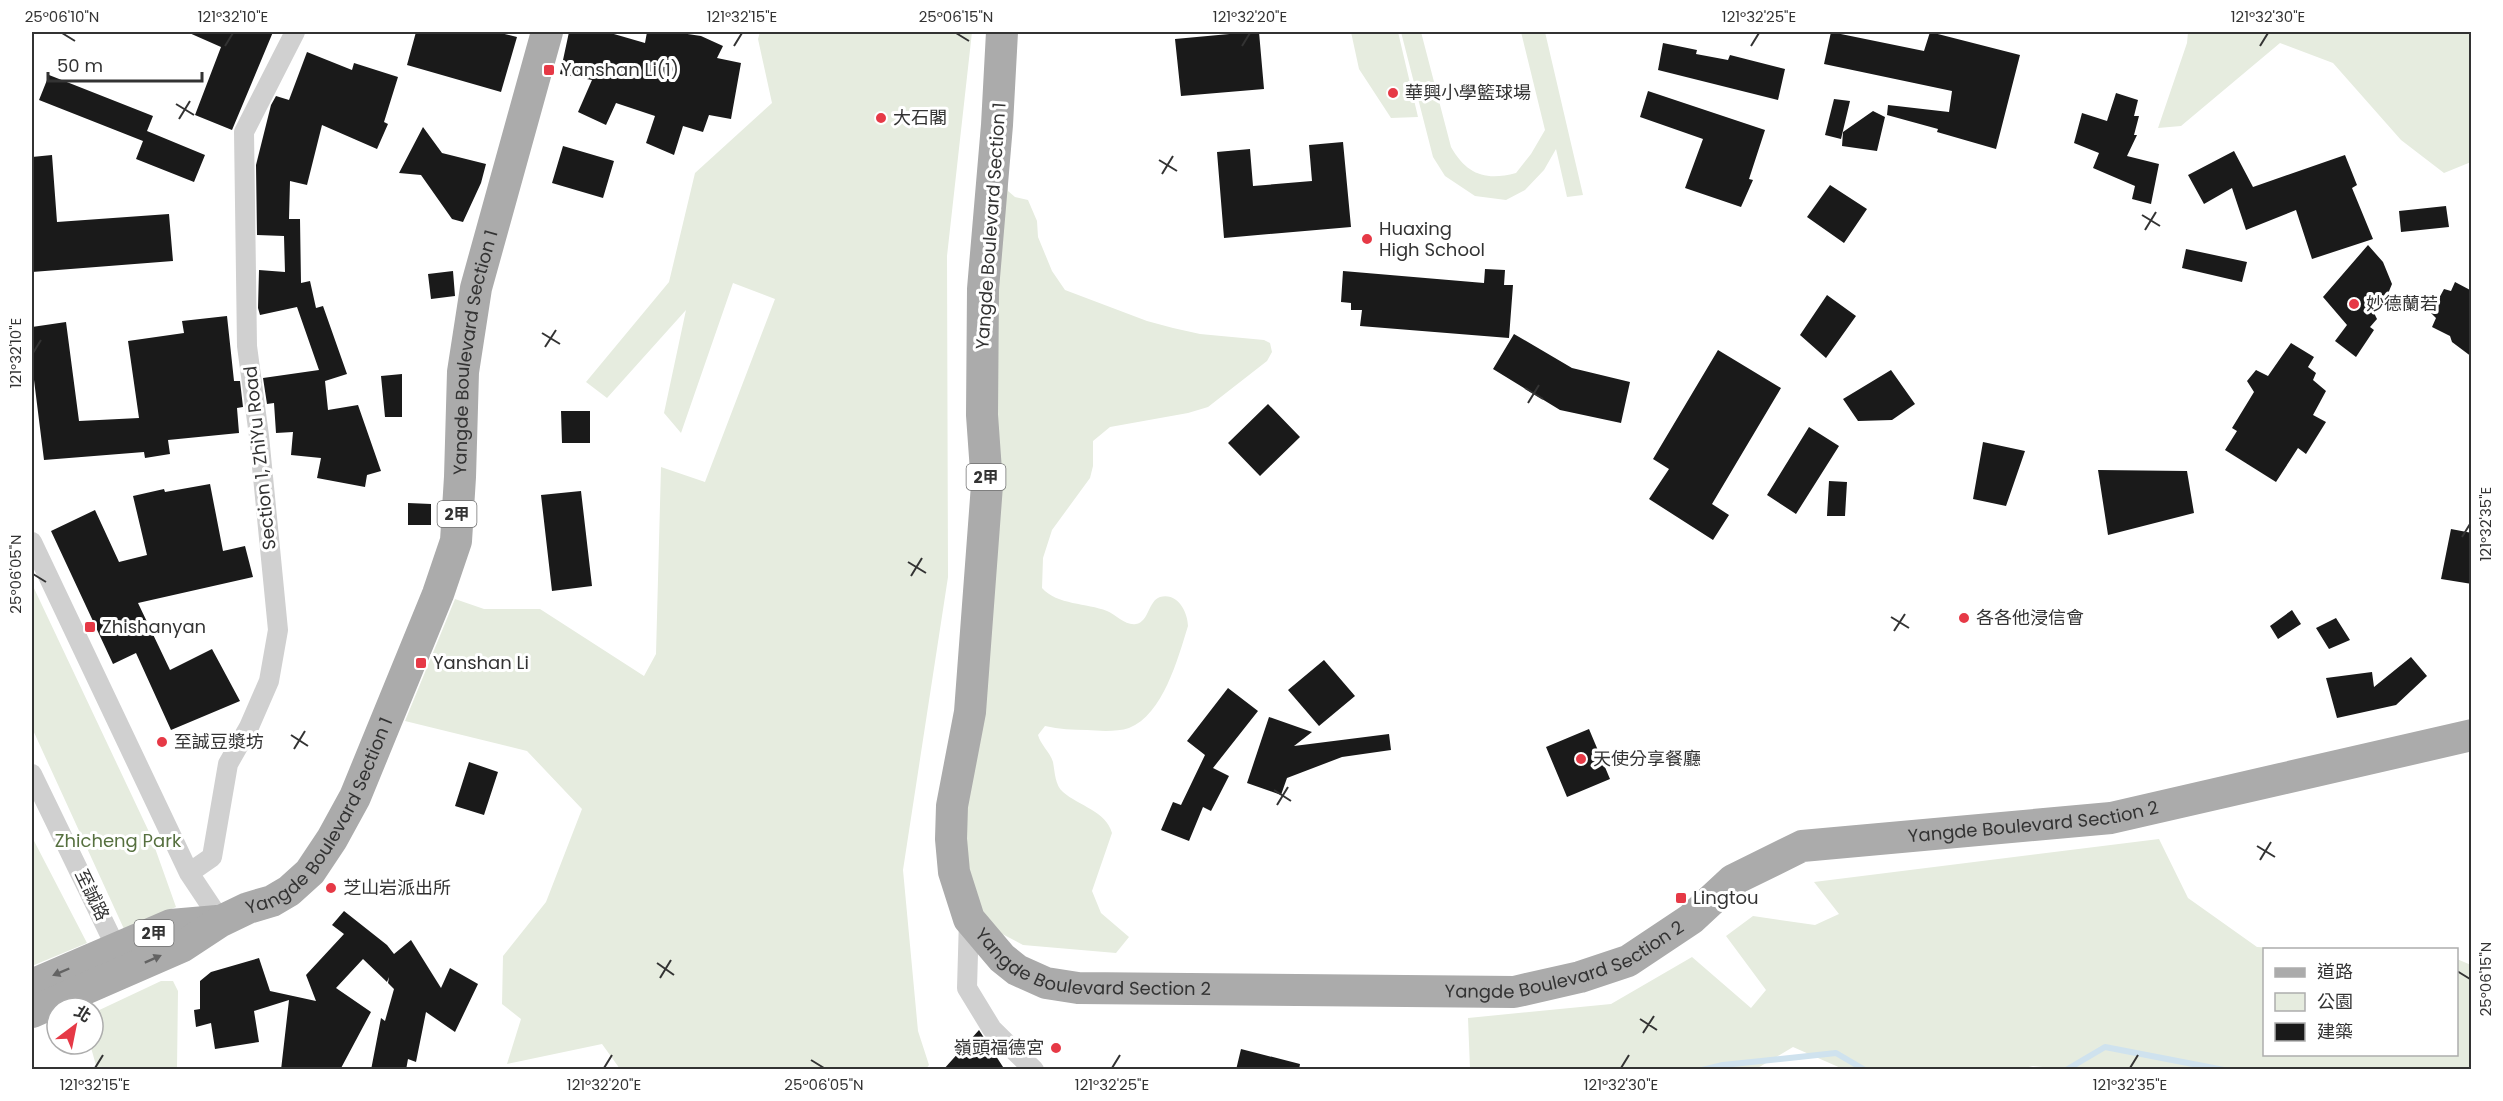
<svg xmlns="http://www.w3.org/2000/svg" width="2503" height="1101" viewBox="0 0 2503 1101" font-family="Poppins,'Noto Sans TC',sans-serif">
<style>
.green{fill:#e6ecdf}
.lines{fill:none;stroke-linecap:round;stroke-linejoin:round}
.stream{stroke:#cfe2ee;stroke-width:6}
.building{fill:#1a1a1a}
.minor{stroke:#d0d0d0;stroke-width:20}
.primary{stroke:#ababab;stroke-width:32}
.oneway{fill:#636363}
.ticks{fill:none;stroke:#333;stroke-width:2}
.poi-dot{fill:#e63946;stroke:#fff;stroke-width:2}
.labels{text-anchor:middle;stroke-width:6;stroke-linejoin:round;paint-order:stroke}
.shield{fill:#fff;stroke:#707070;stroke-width:1.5}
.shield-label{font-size:16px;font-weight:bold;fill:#333}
.poi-label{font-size:18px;fill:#333;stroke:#fff;text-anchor:start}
.street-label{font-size:18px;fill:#333;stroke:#fff}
.park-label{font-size:18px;fill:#56703f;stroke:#fff}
.neatline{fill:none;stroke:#333;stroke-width:2}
.ticks-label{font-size:15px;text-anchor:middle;fill:#333}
</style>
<rect width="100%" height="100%" fill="#fff"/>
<path class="green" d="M760,32H972L947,256L948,577L903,870L918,1031L929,1065L925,1070L620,1069L602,1044L507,1064L521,1019L502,1004L503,956L546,902L582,809L527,751L405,721L455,599L484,609H540L644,676L656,654L661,467L705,482L775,299L733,283L681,433L664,413L686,310L607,398L586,382L669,282L695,173L772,103L758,39Z
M1351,32H1398L1418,117L1391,118L1359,69Z
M1401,32H1421L1451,147C1467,175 1486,181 1516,173L1531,154L1545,130L1521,32H1545L1583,195L1567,197L1556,149L1544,170L1525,190L1506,200L1475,196L1445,176L1433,157Z
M2188,32H2471V162L2444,173L2401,140L2333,63L2280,43L2181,126L2158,128L2187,43Z
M1007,171L1008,191L1015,197L1028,200L1037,221L1038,237L1052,271L1065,290L1147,321L1173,328L1200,334L1264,340L1270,343L1272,352L1267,361L1208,407L1188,413L1110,427L1093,441V466L1090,478L1052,530L1043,558L1042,588C1057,605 1087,603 1107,611C1116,615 1126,626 1136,624C1149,622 1148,601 1160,597C1178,592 1188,613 1188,626C1178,658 1163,715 1129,728C1117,732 1099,731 1087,730C1073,730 1059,729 1045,726L1038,735C1040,744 1050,752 1053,762C1055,773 1055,785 1063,792C1079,806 1106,811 1112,833L1092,891L1101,913L1129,937L1116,953L1023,945L985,925L956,848L987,300Z
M32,584L150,834L176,907L124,929L32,728Z
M32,837L87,943L32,966V836Z
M2159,839L2188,898L2257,947L2299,949L2264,950V1054H2456L2457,959L2471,965V1069L2072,1070L2033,1066L2015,1070L1843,1069L1793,1047L1756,1069H1470L1468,1018L1611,1004L1692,957L1751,1008L1766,990L1726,936L1753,916L1815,925L1839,914L1814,882Z
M161,981H173L178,991L177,1069H97L90,1044H93V1013Z"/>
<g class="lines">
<path class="stream" d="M1702,1070L1723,1065L1836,1053L1865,1070
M2066,1070L2105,1047L2224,1070"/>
</g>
<path class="building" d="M187,32H273L232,130L195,115L221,47Z
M416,32H496L517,37L501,92L407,65Z
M569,32H607L645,43L647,32H674L701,36L723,46L717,58L741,63L731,119L709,115L703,132L683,126L674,155L646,143L655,116L616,103L606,125L578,112L592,80L560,74Z
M1251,32H1259L1264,89L1181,96L1175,39Z
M1831,32L1924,51L1930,32L2020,55L1996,149L1937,132L1938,129L1887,115L1888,105L1949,112L1952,91L1824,64Z
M1663,43L1697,50L1696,54L1728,60L1730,55L1785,69L1778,100L1658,70Z
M307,52L352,70L354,63L398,77L384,122L388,124L377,149L322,125L307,185L290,181L289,219H300L301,283L310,281L316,308L323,306L347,374L325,381L328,410L358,405L381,471L367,475L365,487L317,478L321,458L291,455L293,432L276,433L274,403L267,404L263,378L319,370L297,307L260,315L258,308L259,270L285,272L284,236L257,235L256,165L271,105L276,96L289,100Z
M49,75L153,116L147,131L205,155L194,182L136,159L143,141L39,100Z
M1648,91L1765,130L1749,179L1753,180L1741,207L1685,188L1703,139L1640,117Z
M2116,93L2138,100L2134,116H2139L2134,135H2137L2127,156L2159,164L2151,204L2132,199L2135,186L2093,168L2099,153L2074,143L2082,113L2107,121Z
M1834,99L1850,101L1841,139L1825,135Z
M1873,111L1885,117L1877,151L1842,146L1843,132Z
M423,127L442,153L486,164L481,183L463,222L452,219L421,175L399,173Z
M1343,142L1351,227L1224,238L1217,152L1250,149L1253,186L1312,181L1309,145Z
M563,146L614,161L603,198L552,183Z
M2234,151L2253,187L2345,155L2357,185L2352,188L2373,239L2312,259L2296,210L2246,230L2232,188L2204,204L2188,175Z
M52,155L57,222L169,214L173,261L32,272V157Z
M1830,185L1867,209L1844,243L1807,217Z
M2446,206L2449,227L2401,232L2399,211Z
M2368,245L2383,262L2392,284L2387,296L2373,311L2377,319L2370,327L2374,330L2356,357L2335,341L2347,325L2323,297Z
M2186,249L2247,262L2242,282L2182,268Z
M1485,269L1505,270L1504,285H1513L1509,338L1360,326L1362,310H1351V303L1341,302L1343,271L1484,283Z
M453,271L455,296L431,299L428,274Z
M2455,282L2472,291V357L2452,342L2450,336L2432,327L2436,318L2431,313L2444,289L2451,291Z
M1827,295L1856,316L1826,358L1800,335Z
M227,316L234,381H240L243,407L237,408L239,433L168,440L170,454L145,458L144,452L44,460L32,364V327L66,322L79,421L139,418L128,341L184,333L182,321Z
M1514,334L1572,368L1630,382L1621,423L1560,410L1493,369Z
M2291,343L2314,357L2308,367L2316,373L2313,380L2326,391L2313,415L2326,422L2306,454L2298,448L2276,482L2225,450L2237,431L2232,428L2254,392L2247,381L2256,370L2268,376Z
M1718,350L1781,388L1712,504L1729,515L1713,540L1649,499L1669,469L1653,459Z
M1891,370L1915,404L1892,420L1858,421L1843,399Z
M402,374V417H385L381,376Z
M1268,404L1300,437L1260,476L1228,443Z
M561,411H590V443H562Z
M1809,427L1839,446L1796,514L1767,495Z
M1983,442L2025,451L2006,506L1973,499Z
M2098,470L2187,471L2194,513L2108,535Z
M1829,481L1847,482L1845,516H1827Z
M210,484L223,551L245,546L253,577L138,603L170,670L212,649L240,701L171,730L136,653L113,664L51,531L95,510L119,562L147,555L133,496L164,489L165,492Z
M581,491L592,586L552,591L541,495Z
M408,503L431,504V525H408Z
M2451,529L2472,533V584L2441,579Z
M2292,610L2301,624L2278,639L2270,626Z
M2336,618L2350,640L2329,649L2316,628Z
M2411,657L2427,676L2396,705L2337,718L2326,678L2372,672L2374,687Z
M1324,660L1355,696L1319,726L1288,690Z
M1228,688L1258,711L1213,768L1229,776L1211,811L1203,807L1189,841L1161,830L1173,802L1181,805L1205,755L1187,741Z
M1269,717L1312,732L1294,746L1389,734L1391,750L1342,757L1287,778L1281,795L1247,783Z
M1589,729L1610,779L1567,797L1546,747Z
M469,762L498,772L484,815L455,806Z
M344,911L387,945L394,954L411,940L441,988L450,968L478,984L455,1032L426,1012L416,1062L408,1059L406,1070H371L381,1018L385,1021L394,989L388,983L389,977L387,982L363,959L336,988L371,1012L340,1070H281L289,1000L254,1011L259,1042L215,1049L211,1023L196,1027L194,1010L200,1009V981L211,972L259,958L270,991L316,1001L306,975L344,934L332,925Z
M979,1030L1005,1070H943Z
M1241,1049L1300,1064L1299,1070H1236Z"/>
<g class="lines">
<path class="minor" d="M32,542L189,873L221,921
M32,774L111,937L108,953
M189,873L212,857L228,764L249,727L269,681L278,630L259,436L247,346L244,132L295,32
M969,919L967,988L992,1029L1034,1070"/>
<g class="primary">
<path id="s1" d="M1002,32L997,125L983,289L982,415L987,485L970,712L952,806L951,839L954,872L969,919L1002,958L1017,970L1046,983L1078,988L1514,992L1580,977L1628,961L1691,919L1733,880L1802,846L2111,818L2472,735"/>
<path d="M32,985L171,925L217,921"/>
<path id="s2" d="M32,1012L183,946L221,921L248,908L272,901L289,891L310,872L332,839L355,797L438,594L456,541L460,477L463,372L476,288L547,32"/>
</g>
</g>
<defs><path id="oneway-solid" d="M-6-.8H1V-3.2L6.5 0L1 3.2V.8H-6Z" transform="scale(1.5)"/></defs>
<g class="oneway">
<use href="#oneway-solid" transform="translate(153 959) rotate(-24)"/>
<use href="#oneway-solid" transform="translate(61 972) rotate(157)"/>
</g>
<path class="ticks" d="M62,33L75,41M956,33L969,41M225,46L233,33M734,46L742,33M1242,46L1250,33M1751,46L1759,33M2260,46L2268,33M176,104L194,115M179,119L190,101M1159,160L1177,171M1162,174L1173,156M2142,215L2160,226M2145,230L2156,212M542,333L560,344M545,347L556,330M33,353L41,340M1525,388L1543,399M1528,403L1539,385M2462,537L2470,524M908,562L926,573M33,574L46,582M911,576L922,558M1891,617L1909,628M1894,631L1905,614M291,735L308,746M294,749L305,731M1274,790L1291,801M1277,805L1288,787M2257,846L2275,857M2260,860L2271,842M657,963L674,975M2457,971L2470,979M660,978L671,960M1640,1019L1657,1030M1643,1033L1654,1016M811,1060L824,1068M95,1068L103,1055M604,1068L612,1055M1112,1068L1120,1055M1621,1068L1629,1055M2130,1068L2138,1055"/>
<g class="poi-dot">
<rect x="543" y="64" width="12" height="12" rx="3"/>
<circle cx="1393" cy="93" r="6"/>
<circle cx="881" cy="118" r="6"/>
<circle cx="1367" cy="239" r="6"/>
<circle cx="2354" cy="304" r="6"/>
<circle cx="1964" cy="618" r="6"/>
<rect x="84" y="621" width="12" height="12" rx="3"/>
<rect x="415" y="657" width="12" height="12" rx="3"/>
<circle cx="162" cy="742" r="6"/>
<circle cx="1581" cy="759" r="6"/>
<circle cx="331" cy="888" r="6"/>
<rect x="1675" y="892" width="12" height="12" rx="3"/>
<circle cx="1056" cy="1048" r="6"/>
</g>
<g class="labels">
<g class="shield">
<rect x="966.5" y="464" width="39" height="26" rx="4.5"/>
<rect x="437.5" y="501" width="39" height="26" rx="4.5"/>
<rect x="134.5" y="920" width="39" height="26" rx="4.5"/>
</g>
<g class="shield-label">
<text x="986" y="483">2甲</text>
<text x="457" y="520">2甲</text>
<text x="154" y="939">2甲</text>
</g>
<g class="poi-label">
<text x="561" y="76">Yanshan Li(1)</text>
<text x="1405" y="99">華興小學籃球場</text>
<text x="893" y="124">大石閣</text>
<text x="1379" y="235">Huaxing<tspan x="1379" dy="21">High School</tspan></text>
<text x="2366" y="310">妙德蘭若</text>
<text x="1976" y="624">各各他浸信會</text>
<text x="102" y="633">Zhishanyan</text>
<text x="433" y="669">Yanshan Li</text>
<text x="174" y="748">至誠豆漿坊</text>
<text x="1593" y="765">天使分享餐廳</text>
<text x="343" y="894">芝山岩派出所</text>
<text x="1693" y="904">Lingtou</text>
<text x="1044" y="1054" text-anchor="end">嶺頭福德宮</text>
</g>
<g class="street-label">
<text transform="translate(991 226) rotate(-86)" y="6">Yangde Boulevard Section 1</text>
<text dy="6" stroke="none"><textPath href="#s2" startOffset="866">Yangde Boulevard Section 1</textPath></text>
<text transform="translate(260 458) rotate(-96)" y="6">Section 1, ZhiYu Road</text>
<text dy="6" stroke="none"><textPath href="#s2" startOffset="362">Yangde Boulevard Section 1</textPath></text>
<text dy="6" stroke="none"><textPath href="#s1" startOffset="2024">Yangde Boulevard Section 2</textPath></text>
<text transform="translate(92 895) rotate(64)" y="6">至誠路</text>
<text dy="6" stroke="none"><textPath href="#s1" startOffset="1520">Yangde Boulevard Section 2</textPath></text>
<text dy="6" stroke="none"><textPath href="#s1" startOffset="1034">Yangde Boulevard Section 2</textPath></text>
</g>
<g class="park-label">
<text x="118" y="847">Zhicheng Park</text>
</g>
</g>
<rect width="2503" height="1101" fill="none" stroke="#ffffff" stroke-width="66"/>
<rect x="2263" y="948" width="195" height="108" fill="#ffffff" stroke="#adadad" stroke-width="1.5"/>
<rect x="2275" y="968" width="30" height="9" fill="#ababab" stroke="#adadad" stroke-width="1.5"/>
<text x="2317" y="978" font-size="18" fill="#333333">道路</text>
<rect x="2275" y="993" width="30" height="18" fill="#e6ecdf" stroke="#adadad" stroke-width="1.5"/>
<text x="2317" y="1008" font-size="18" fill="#333333">公園</text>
<rect x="2275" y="1023" width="30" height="18" fill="#1a1a1a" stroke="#adadad" stroke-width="1.5"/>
<text x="2317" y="1038" font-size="18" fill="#333333">建築</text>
<g transform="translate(75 1026) rotate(32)"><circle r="28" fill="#ffffff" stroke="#adadad" stroke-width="1.5"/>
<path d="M0-4.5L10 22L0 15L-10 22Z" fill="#e63946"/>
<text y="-9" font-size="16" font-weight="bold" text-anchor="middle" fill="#333333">北</text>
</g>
<path d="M48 72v9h154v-9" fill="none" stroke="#333333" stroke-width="3"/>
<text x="57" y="72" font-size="18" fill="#333333" stroke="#ffffff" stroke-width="4.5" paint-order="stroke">50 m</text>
<rect x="33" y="33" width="2437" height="1035" class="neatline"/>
<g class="ticks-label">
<text x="62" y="22">25°06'10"N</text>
<text x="233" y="22">121°32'10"E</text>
<text x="742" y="22">121°32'15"E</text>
<text x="956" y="22">25°06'15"N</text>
<text x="1250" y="22">121°32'20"E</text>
<text x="1759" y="22">121°32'25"E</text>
<text x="2268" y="22">121°32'30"E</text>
<text transform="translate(16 353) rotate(-90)" y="5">121°32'10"E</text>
<text transform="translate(2486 524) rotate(-90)" y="5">121°32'35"E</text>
<text transform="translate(16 574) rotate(-90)" y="5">25°06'05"N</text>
<text transform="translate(2486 979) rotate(-90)" y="5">25°06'15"N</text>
<text x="95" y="1090">121°32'15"E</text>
<text x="604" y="1090">121°32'20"E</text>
<text x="824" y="1090">25°06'05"N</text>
<text x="1112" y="1090">121°32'25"E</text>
<text x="1621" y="1090">121°32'30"E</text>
<text x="2130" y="1090">121°32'35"E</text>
</g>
</svg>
